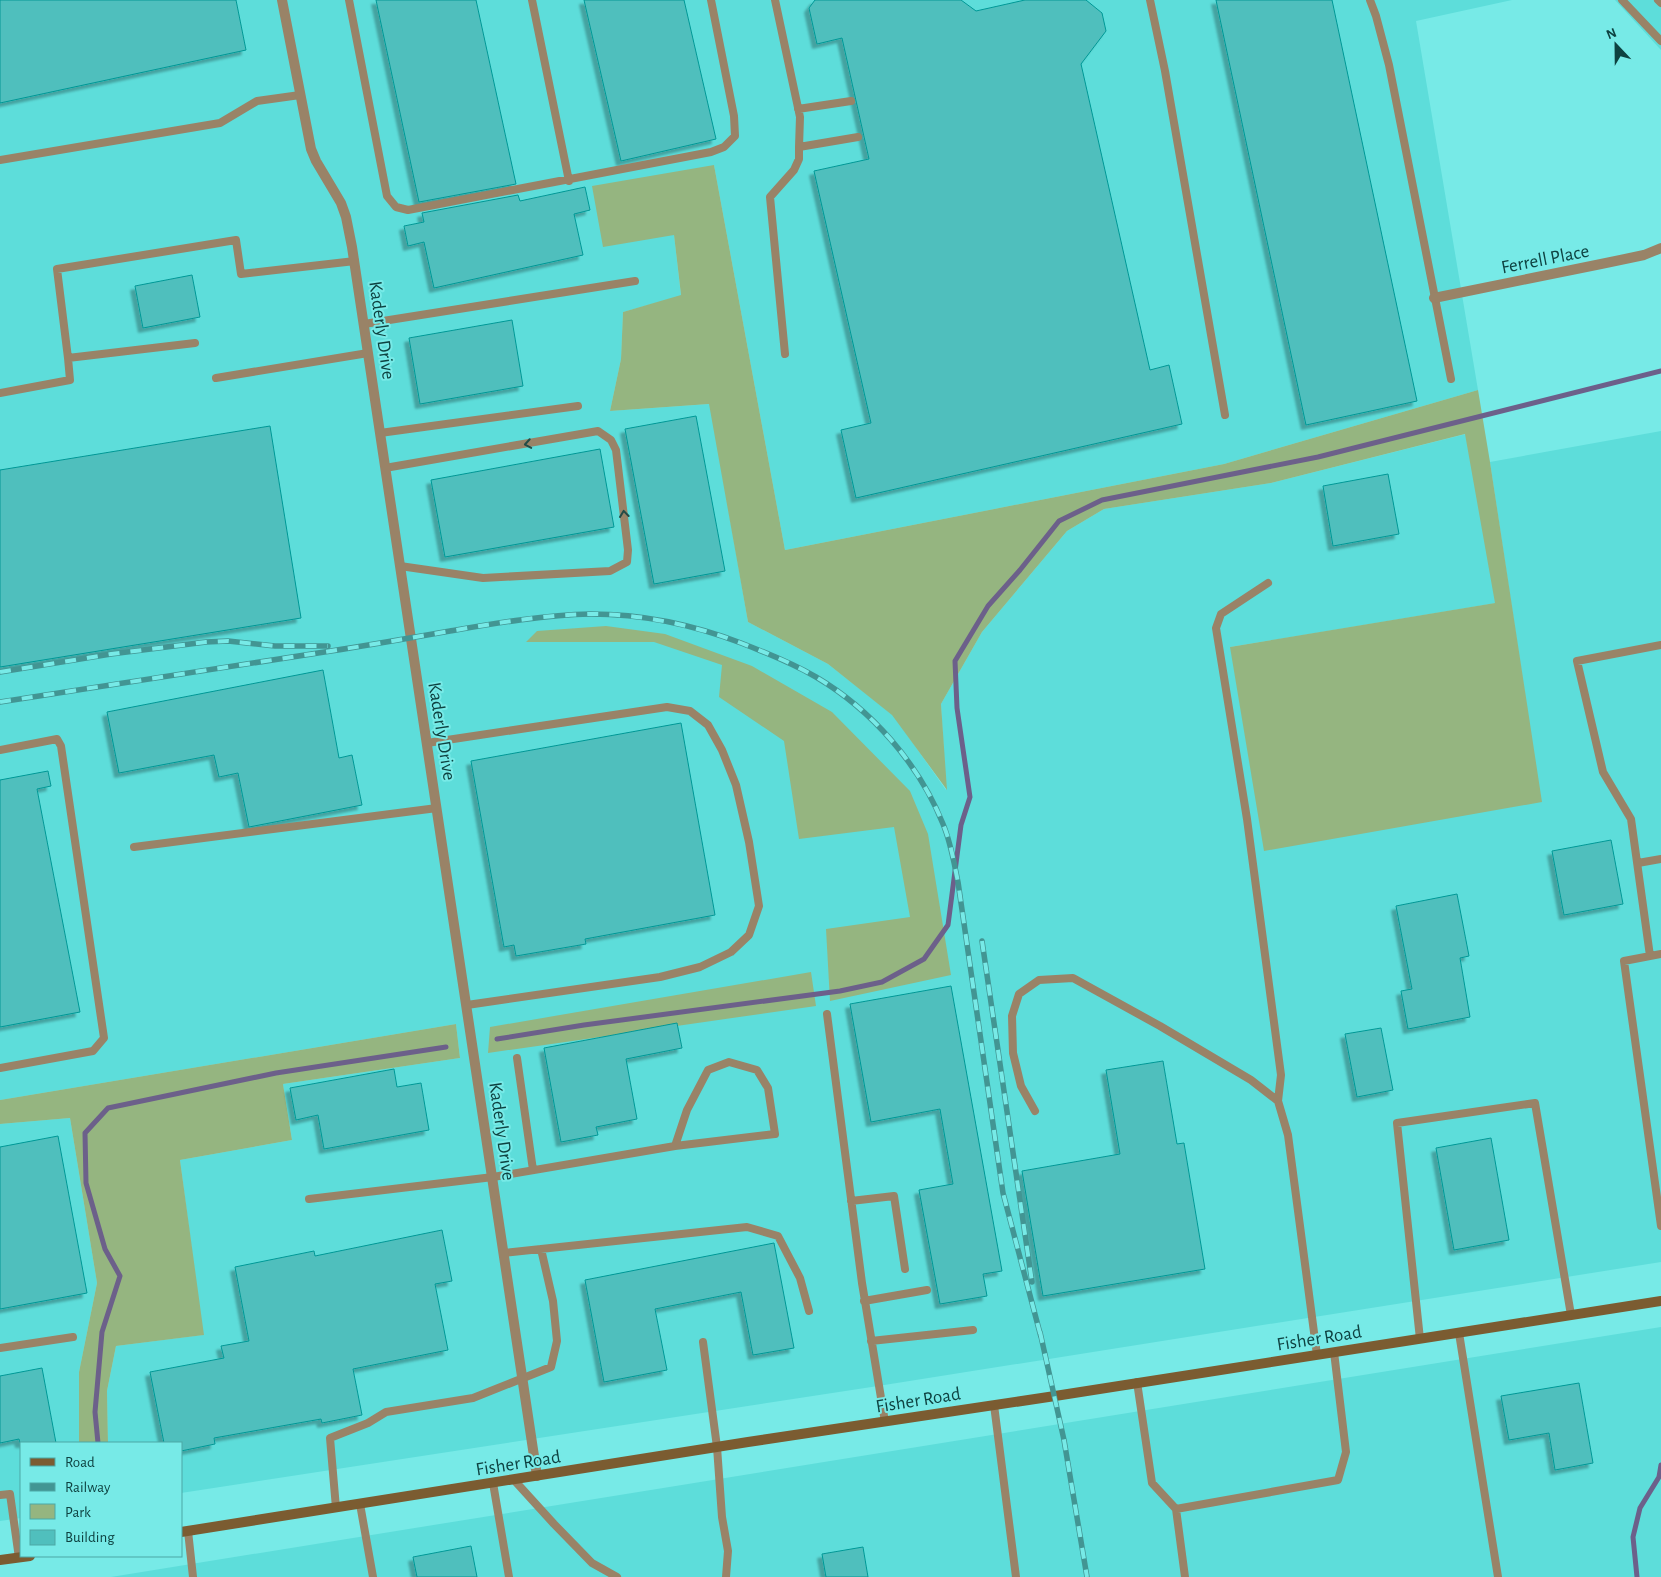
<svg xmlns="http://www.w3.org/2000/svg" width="1661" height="1577" viewBox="0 0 1661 1577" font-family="'Alegreya Sans',sans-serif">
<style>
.built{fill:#5dddda}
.green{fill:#95b580}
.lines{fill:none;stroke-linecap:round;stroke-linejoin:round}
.stream{stroke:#6c608a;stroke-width:5}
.building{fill:#50bfbd;stroke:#039896;filter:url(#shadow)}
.lane{stroke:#998367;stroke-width:8}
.street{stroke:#998367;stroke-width:10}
.secondary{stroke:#7b5c31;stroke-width:10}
.rail-casing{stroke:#429593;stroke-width:5.5}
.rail{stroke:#77eae7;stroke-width:4;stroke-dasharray:11;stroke-linecap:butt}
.oneway{stroke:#234c47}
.labels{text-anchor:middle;stroke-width:4;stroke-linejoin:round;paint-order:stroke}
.street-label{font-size:19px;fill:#0e4241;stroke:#77eae7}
</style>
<defs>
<filter id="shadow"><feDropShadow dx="-4.5" dy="4.5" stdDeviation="1" flood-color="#0004"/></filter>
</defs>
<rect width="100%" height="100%" fill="#77eae7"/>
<path class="built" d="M0,0H1512L1416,21L1478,390L1224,464L785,550L714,165L674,235L681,296L623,312L621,359L610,411L710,404L748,622L828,664L893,715L946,790L941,704L982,632L1067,531L1104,509L1271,483L1466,434L1496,603L1230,647L1541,802L1490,462L1661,431V1262L878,1386L181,1493V1443H108L107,1391L116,1346L203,1335L180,1160L292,1140L283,1084L460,1058L456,1024L0,1100Z
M1615,0H1661V50Z
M70,1118L97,1283L79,1372V1443H21V1518L0,1521V1124Z
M1661,1327V1577H111Z"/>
<path class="green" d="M714,165L785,550L1224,464L1478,390L1490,462L1542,802L1264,851L1230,647L1495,603L1465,434L1271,483L1104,509L1067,531L982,632L941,704L947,790L892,715L828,664L748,622L709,404L610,411L621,359L623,312L681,295L674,235L603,247L592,186Z
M606,626L665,634L752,666L832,712L910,791L928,834L951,975L830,1001L826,929L910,917L894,827L799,839L784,741L719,697L722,665L654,642H526L537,631Z
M811,972L816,1006L488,1053L490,1027Z
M456,1024L460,1058L283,1084L292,1140L180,1160L204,1335L116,1346L107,1391L108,1443H79V1372L97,1283L70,1118L0,1124V1100Z"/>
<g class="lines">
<path class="stream" d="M497,1039L584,1025L840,991L882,982L924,959L948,925L961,825L970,797L957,708L955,661L988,606L1020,570L1059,521L1102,500L1318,457L1661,371
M98,1443L95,1412L102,1332L120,1276L105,1249L86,1183L85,1133L108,1108L276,1073L446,1047
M1637,1577L1633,1537L1640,1508L1659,1477L1661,1465"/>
</g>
<path class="building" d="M0,0H236L246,50L0,103Z
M376,0H476L516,184L419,202Z
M584,0H684L716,139L621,161Z
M815,0H961L976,11L1025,0H1086L1102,13L1106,31L1081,64L1150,370L1169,365L1182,424L856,498L841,430L871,423L814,171L869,159L842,38L817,44L809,8Z
M1216,0H1332L1417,401L1306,425Z
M585,187L590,210L574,214L583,255L434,288L424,242L408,246L404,226L424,222L422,213L518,195L520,201Z
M192,275L200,317L143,328L135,286Z
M512,320L523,386L420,404L409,338Z
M696,416L725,571L654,584L625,429Z
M270,426L301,618L0,667V470Z
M600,449L614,527L445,557L431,480Z
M1388,474L1399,534L1333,546L1323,486Z
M323,670L339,758L352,755L362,805L249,827L238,773L219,777L214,755L119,773L107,712Z
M681,723L715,915L585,939L586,944L516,956L514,945L504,947L471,761Z
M48,771L51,786L37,789L80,1012L0,1027V780Z
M1611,840L1623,904L1564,915L1552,851Z
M1457,894L1469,956L1460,958L1470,1017L1408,1029L1401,991L1412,989L1396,906Z
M951,986L1002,1271L983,1274L987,1296L940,1304L919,1190L953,1184L940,1109L871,1122L850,1004Z
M677,1023L682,1048L626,1059L637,1119L596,1127L598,1135L561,1142L544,1048Z
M1381,1028L1393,1090L1357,1097L1345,1034Z
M1163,1061L1177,1144L1184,1143L1205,1269L1043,1296L1022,1171L1120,1154L1106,1070Z
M394,1069L397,1087L421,1083L429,1130L324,1149L318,1115L296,1120L290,1088Z
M58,1136L87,1293L0,1309V1147Z
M1491,1138L1509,1240L1454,1250L1436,1148Z
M442,1230L452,1281L435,1284L448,1350L353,1369L362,1415L322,1423L321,1419L214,1438L215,1444L181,1451V1443H164L150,1372L224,1358L221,1346L249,1341L235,1267L314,1251L315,1256Z
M774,1243L794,1348L753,1355L741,1292L655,1309L667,1370L604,1382L585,1280Z
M42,1368L56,1443H20L19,1439L0,1443V1376Z
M1579,1383L1593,1463L1555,1470L1549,1433L1509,1440L1501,1396Z
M471,1546L477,1577H417L413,1557Z
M863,1547L868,1577H826L822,1554Z"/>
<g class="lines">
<path class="lane" d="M349,0L387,196L396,207L408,210L711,152L724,147L735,136L734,116L711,0
M532,0L569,181
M775,0L800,117L799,147V159L794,170L770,197L785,354
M1150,0L1165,71L1225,415
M1370,0L1376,16L1389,65L1451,379
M1622,0L1661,41
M1658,0L1661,3
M798,109L851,101
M799,147L858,137
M0,160L220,123L257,101L300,95
M364,324L635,281
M68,358L57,269L236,240L241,274L355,261
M216,378L368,353
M0,393L70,380L68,358L195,343
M380,433L578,406
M385,468L598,431L611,440L616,450L628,550L627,562L610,571L483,578L400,566
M1268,583L1221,614L1216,628L1247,819L1281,1075L1278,1101
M427,743L667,707L690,711L708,725L722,750L736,785L749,842L759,906L749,935L731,952L700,967L660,977L467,1005
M0,750L57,739L61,746L104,1038L93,1051L0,1068
M134,847L437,808
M1638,863L1661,859
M1661,954L1624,961L1661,1226
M1650,956L1631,819L1603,772L1577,661L1661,645
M827,1014L862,1283L885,1422
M517,1058L533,1170
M1035,1111L1021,1086L1013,1053L1012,1016L1019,994L1039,980L1073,978L1160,1026L1251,1080L1278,1101L1288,1135L1317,1355
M309,1199L493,1177L675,1146L687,1110L708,1070L729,1062L757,1070L768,1088L775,1134L675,1146
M851,1201L894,1196L905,1269
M504,1253L747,1227L778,1236L800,1278L809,1311
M864,1301L927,1290
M1459,1333L1498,1577
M1420,1339L1397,1123L1535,1103L1571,1315
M871,1341L973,1330
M703,1342L717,1447L722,1517L728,1551L726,1577
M0,1348L73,1337
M1137,1382L1152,1483L1176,1509L1338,1480L1346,1452L1334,1352
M994,1405L1016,1577
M514,1480L554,1524L592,1563L617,1577
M493,1483L509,1577
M0,1495L10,1494L19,1558
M360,1504L373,1577
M336,1508L330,1438L368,1423L386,1412L473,1398L551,1367L557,1341L553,1301L541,1249
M1176,1509L1185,1577
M188,1531L193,1577"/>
<path class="street" d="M282,0L311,149L316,161L341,203L346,217L352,247L537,1476
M1434,298L1601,264L1644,255L1661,248"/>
<path class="secondary" d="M181,1532L748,1442L1055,1396L1661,1301
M0,1560L30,1556"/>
<defs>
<path id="rail" d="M0,672L111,654L206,642L228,641L275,646H328
M0,702C110,685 220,668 331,651C370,645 410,638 450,631C497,623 543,615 591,614C641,614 694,625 741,643C767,653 792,663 816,677C872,710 919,764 943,824C951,843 954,863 958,882L1003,1193L1041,1337
M982,941L1032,1282
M1040,1332L1064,1440L1087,1577"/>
</defs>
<use href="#rail" class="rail-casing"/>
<use href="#rail" class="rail"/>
</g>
<defs><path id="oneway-chevron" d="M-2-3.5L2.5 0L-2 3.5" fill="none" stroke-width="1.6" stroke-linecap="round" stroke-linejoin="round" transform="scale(1.25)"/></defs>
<g class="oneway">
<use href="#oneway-chevron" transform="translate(528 444) rotate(170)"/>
<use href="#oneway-chevron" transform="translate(624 514) rotate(-97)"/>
</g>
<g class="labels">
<g class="street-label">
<text transform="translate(1545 258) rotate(-11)" y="7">Ferrell Place</text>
<text transform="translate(383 330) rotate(82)" y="7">Kaderly Drive</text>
<text transform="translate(443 731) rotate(81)" y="7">Kaderly Drive</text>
<text transform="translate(503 1131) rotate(82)" y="7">Kaderly Drive</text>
<text transform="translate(1319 1337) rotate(-9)" y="7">Fisher Road</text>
<text transform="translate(918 1399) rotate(-9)" y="7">Fisher Road</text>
<text transform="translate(518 1462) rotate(-9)" y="7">Fisher Road</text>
</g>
</g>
<rect x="20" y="1442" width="162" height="115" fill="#77eae7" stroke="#4da7a5"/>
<rect x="30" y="1458" width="25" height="8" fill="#7b5c31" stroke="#4da7a5"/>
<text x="65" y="1467" font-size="15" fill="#0e4241">Road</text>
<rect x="30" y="1483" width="25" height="8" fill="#429593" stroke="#4da7a5"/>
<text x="65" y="1492" font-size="15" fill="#0e4241">Railway</text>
<rect x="30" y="1504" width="25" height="15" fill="#95b580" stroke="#4da7a5"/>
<text x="65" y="1517" font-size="15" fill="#0e4241">Park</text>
<rect x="30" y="1530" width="25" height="15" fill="#50bfbd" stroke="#4da7a5"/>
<text x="65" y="1542" font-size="15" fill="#0e4241">Building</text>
<g transform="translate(1616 45) rotate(338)" stroke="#77eae7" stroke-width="4" paint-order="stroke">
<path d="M0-4L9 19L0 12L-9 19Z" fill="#0e4241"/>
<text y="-8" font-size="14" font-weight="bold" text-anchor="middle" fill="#0e4241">N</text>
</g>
</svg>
